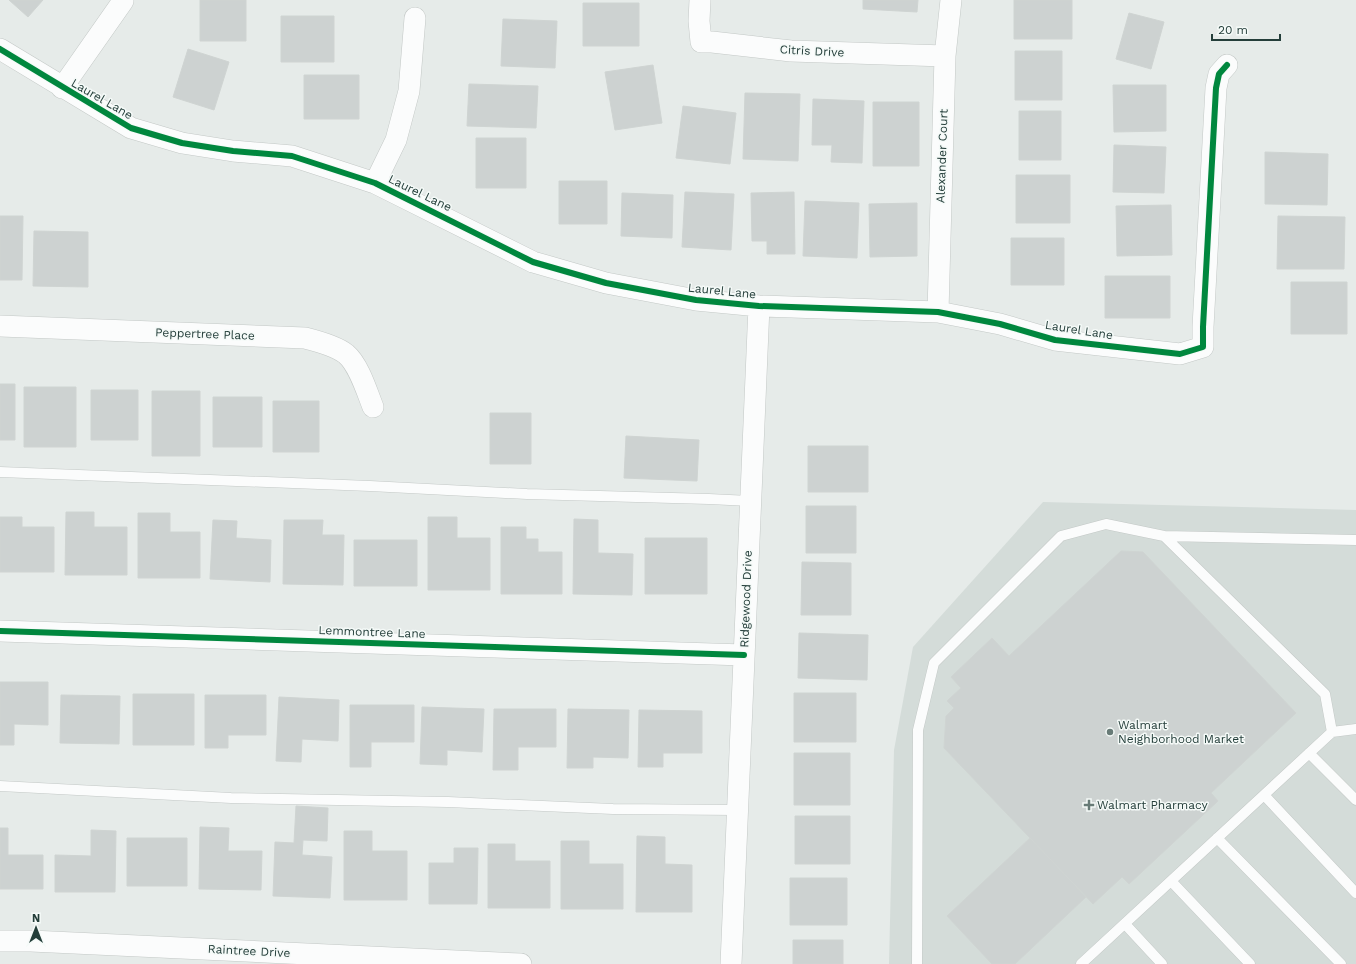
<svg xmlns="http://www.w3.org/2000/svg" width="1356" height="964" viewBox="0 0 1356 964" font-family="'Work Sans',sans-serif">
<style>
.built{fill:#d4dcd9}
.building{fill:#cdd2d1;stroke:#cfd4d2}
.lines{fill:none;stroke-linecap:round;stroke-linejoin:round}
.service-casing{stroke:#c3c8c6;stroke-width:11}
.minor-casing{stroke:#c3c8c6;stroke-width:22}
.service{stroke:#fbfcfc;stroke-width:10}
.minor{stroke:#fbfcfc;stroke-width:21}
.cycleway-casing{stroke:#f5faf8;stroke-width:8}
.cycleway{stroke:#00873e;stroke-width:6}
.poi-dot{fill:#687b77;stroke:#f5faf8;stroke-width:1.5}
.labels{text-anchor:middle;stroke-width:3;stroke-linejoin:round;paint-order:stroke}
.street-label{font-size:12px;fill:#243e3a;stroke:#f5faf8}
.poi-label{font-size:12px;fill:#243e3a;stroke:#f5faf8;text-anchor:start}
</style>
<rect width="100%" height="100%" fill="#e6ebe9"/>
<path class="built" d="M1043,502L1356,510V964H889L894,750L913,647Z"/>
<path class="building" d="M9,0H43L28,17Z
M200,0H246V41H200Z
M863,0H918L917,12L863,9Z
M1014,0H1072V39H1014Z
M583,3H639V46H583Z
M1129,13L1164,22L1151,69L1116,59Z
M281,16H334V62H281Z
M503,19L557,21L555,68L501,66Z
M188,49L229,62L214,110L173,97Z
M1015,51H1062V100H1015Z
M653,65L662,123L615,130L605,72Z
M304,75H359V119H304Z
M469,84L538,86L536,128L467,126Z
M1113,85H1166V131L1114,132Z
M745,93L800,94L798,161L743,159Z
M813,99L864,101L862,163L831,162L832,145H812Z
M873,102H919V166H873Z
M683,106L736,113L730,164L676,158Z
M1019,111H1061V160H1019Z
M476,138H526V188H476Z
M1114,145L1166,147L1164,193L1113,192Z
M1265,152L1328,154L1327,205L1265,204Z
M1016,175H1070V223H1016Z
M559,181H607V224H559Z
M685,192L734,194L731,250L682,247Z
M794,192L795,254H767V241H752L751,193Z
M622,193L673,195L672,238L621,236Z
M805,201L859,203L857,258L803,256Z
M917,203V256L870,257L869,204Z
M1171,205L1172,255L1117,256L1116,206Z
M0,216H23L22,280H0Z
M1278,216L1345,217L1344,269H1277Z
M34,231L88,232V287L33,286Z
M1011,238H1064V285H1011Z
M1105,276H1170V318H1105Z
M1291,282H1347V334H1291Z
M0,384H15V440H0Z
M24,387H76V447H24Z
M91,390H138V440H91Z
M152,391H200V456H152Z
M213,397H262V447H213Z
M273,401H319V452H273Z
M490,413H531V464H490Z
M626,436L699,440L697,481L624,478Z
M808,446H868V492H808Z
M806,506H856V553H806Z
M66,512H94V527H127V575H65Z
M138,513H170V532H200V578H138Z
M0,517H22V527H54V572H0Z
M428,517H457V538H490V590H428Z
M574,519L598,520V553L633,554L632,595L573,594Z
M213,520L237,521L236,538L271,540L270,582L210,579Z
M284,520H323L322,535H344L343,585L283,584Z
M501,527H526V539H538V552H562V594H501Z
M645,538H707V594H645Z
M354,540H417V586H354Z
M1121,551L1143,552L1296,713L1211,793L1218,801L1129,884L1122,877L1093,904L944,748L946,716L954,708L947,701L961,688L951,677L992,638L1009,656Z
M802,562L851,563V615H801Z
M799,633L868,635L867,680L798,678Z
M0,682H48V725L14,724V745H0Z
M794,693H856V742H794Z
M133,694H194V745H133Z
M61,695L120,696L119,744L60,743Z
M205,695H266V735H228V748H205Z
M279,697L339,700L338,741L302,739L301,762L276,761Z
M350,705H414V742H371V767H350Z
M422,707L484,709L482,752L447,750V765L420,764Z
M494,709H556V747H518V770H493Z
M568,709L629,710L628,758L593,757V768H567Z
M639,710L702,711V753H663V767H638Z
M794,753H850V805H794Z
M296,806L328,808L327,841L303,840L302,855L332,857L330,898L273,896L275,842L294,843Z
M795,816H850V864H795Z
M200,827L229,828L228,851H262L261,890L199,889Z
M0,828H8V855H43V889H0Z
M91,830L116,831L115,892H55V855L91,856Z
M344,831H372V851H407V900H344Z
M637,836L665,837V864L692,865V912H636Z
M127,838H187V886H127Z
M1030,838L1086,897L1015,964H992L947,916Z
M561,841H589V864H623V909H561Z
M488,844H515V861H550V908H488Z
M454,848H478L477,904H429V863H454Z
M790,878H847V925H790Z
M793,940H843V964H793Z"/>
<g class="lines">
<defs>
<path id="service" d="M0,472L370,486L527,494L709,499L750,501
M1164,536L1356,540
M1309,753L1356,800
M0,786L231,798L448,802L613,809L737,810
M1264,795L1356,893
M1217,838L1341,964
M1171,881L1250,964
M1125,924L1162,964
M917,964L918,730L934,663L1061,536L1106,524L1164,536L1325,694L1332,732
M1081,964L1332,732L1356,729"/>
<path id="minor" d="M700,0L699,21L701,42H712L791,51L945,56
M0,49L131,128L182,143L233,151L292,156L375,183L533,262L606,283L696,300L759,306L938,312L1000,324L1055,340L1180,354L1203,347V327L1216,88L1219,74L1227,65
M62,88L123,1
M375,183L396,140L409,91L415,18
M938,312L945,56L951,0
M0,326L305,338C317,341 336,346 346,354C359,365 367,392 373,407
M0,631L744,655
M0,941H31L521,964
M731,964L759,306"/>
</defs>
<use href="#service" class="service-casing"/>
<use href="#minor" class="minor-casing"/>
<use href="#service" class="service"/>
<use href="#minor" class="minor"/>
<defs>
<path id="cycleway" d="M0,49L131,128L182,143L233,151L292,156L375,183L533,262L606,283L696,300L759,306L938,312L1000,324L1055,340L1180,354L1203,347V327L1216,88L1219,74L1227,65
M0,631L744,655"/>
</defs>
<use href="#cycleway" class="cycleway-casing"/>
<use href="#cycleway" class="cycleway"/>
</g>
<g class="poi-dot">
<circle cx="1110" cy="732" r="4"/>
<path d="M1087 799h4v4h4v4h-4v4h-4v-4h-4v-4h4z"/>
</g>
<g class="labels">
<g class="street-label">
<text transform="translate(812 51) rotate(3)" y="4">Citris Drive</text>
<text transform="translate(102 99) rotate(30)" y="4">Laurel Lane</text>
<text transform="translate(942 156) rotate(-88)" y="4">Alexander Court</text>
<text transform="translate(420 193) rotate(26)" y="4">Laurel Lane</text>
<text transform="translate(722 291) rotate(6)" y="4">Laurel Lane</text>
<text transform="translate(1079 330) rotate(9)" y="4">Laurel Lane</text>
<text transform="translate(205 334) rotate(2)" y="4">Peppertree Place</text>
<text transform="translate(746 599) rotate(-88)" y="4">Ridgewood Drive</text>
<text transform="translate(372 632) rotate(2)" y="4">Lemmontree Lane</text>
<text transform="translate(249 951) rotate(3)" y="4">Raintree Drive</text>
</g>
<g class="poi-label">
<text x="1118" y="729">Walmart<tspan x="1118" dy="14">Neighborhood Market</tspan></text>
<text x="1097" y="809">Walmart Pharmacy</text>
</g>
</g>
<g transform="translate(36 928)" stroke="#f5faf8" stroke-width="3" paint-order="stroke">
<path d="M0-3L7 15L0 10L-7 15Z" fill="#243e3a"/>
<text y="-6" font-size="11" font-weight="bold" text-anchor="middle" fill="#243e3a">N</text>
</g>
<path d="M1212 34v6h68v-6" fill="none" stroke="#243e3a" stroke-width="2"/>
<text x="1218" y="34" font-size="12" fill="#243e3a" stroke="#f5faf8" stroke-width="3" paint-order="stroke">20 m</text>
</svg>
